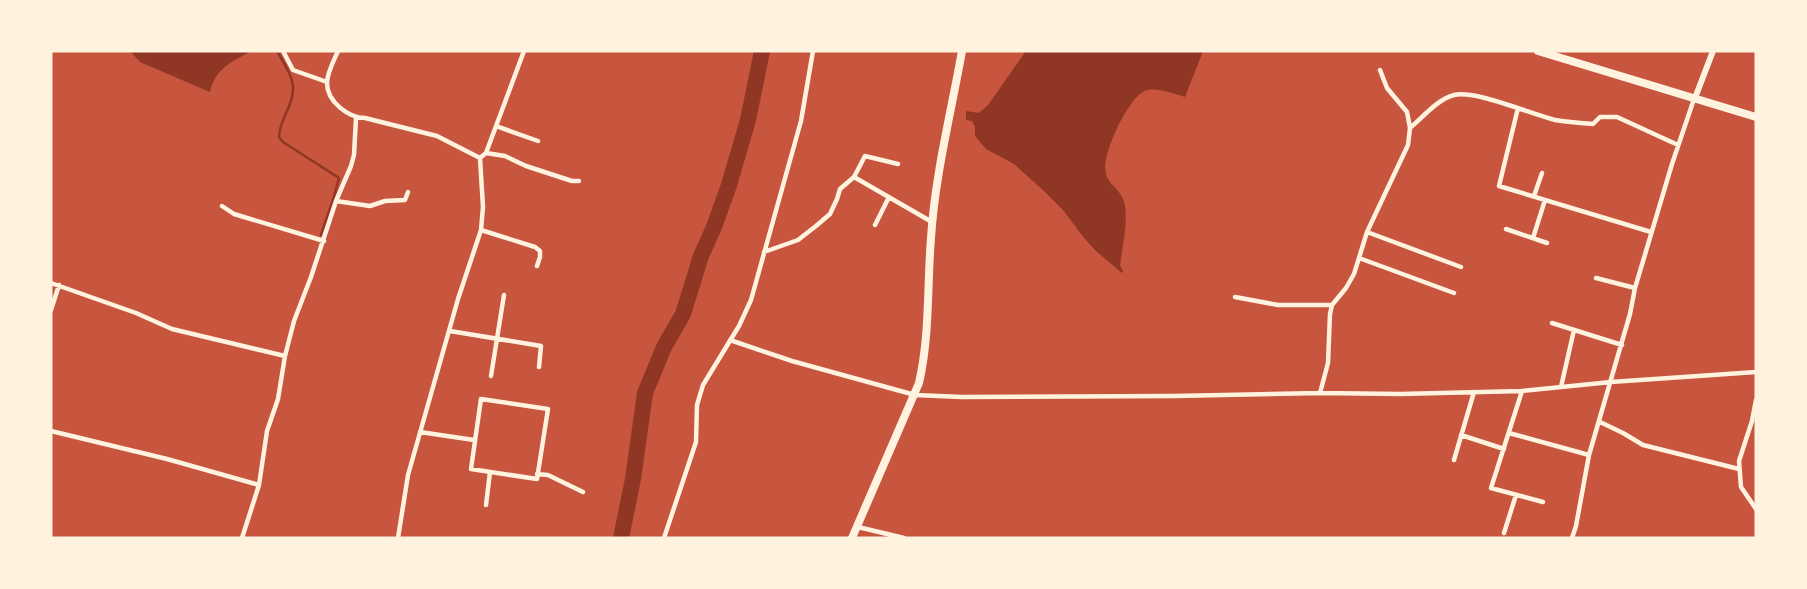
<svg xmlns="http://www.w3.org/2000/svg" width="1807" height="589" viewBox="0 0 1807 589" font-family="Rubik,sans-serif">
<style>
.water{fill:#8f3625}
.lines{fill:none;stroke-linecap:round;stroke-linejoin:round}
.stream{stroke:#8f3625;stroke-width:2.5}
.river{stroke:#8f3625;stroke-width:16}
.minor{stroke:#fff3e0;stroke-width:4.5}
.tertiary{stroke:#fff3e0;stroke-width:6}
.primary{stroke:#fff3e0;stroke-width:8}
</style>
<rect width="100%" height="100%" fill="#c8553d"/>
<path class="water" d="M128,51H252C232,61 215,69 210,92L140,62L131,52Z
M1026,51H1203L1185,97C1174,94 1159,88 1148,90C1130,92 1100,157 1106,174C1109,186 1123,190 1125,206C1128,222 1122,249 1120,266L1123,271L1122,273L1097,252L1084,238L1063,210L1045,192L1014,164L986,149L975,136V127L972,121L966,120V111L979,113L988,105Z"/>
<g class="lines">
<path class="stream" d="M277,51C283,62 293,76 293,88C294,105 279,120 279,137L283,142L339,178L333,200L321,235"/>
<path class="river" d="M621,538L633,479L645,393L664,347L683,314L701,256L714,227L729,185L748,120L762,51"/>
<path class="minor" d="M283,51L293,70L327,82
M338,51C334,60 327,73 327,83C327,102 349,118 365,118L437,136L480,158
M1518,108L1499,186L1651,232
M496,126L538,141
M1411,127C1423,117 1438,99 1454,95C1476,90 1531,114 1555,120C1567,122 1580,123 1593,124L1600,117H1617L1678,145
M486,153L505,156L526,166L572,181H579
M854,177L932,222
M1534,196L1542,173
M336,201L370,206L385,201L405,200L408,192
M222,206L234,214L324,241
M875,225L889,197
M1506,229L1547,243
M481,230L535,247L540,251V257L537,266
M1367,232L1461,267
M1533,238L1545,200
M764,252L798,240L816,226L830,214L837,199L840,189L854,177L865,156L898,164
M1359,258L1454,293
M1596,278L1635,288
M51,283L136,313L172,329L285,356
M1235,297L1278,305H1332
M51,310L59,285
M1552,323L1622,345
M450,331L541,346L539,367
M730,340L792,361L915,395L962,397L1174,396L1320,393L1400,394L1522,391L1611,382L1756,372
M491,376L504,295
M1561,387L1574,330
M1522,391L1491,488L1543,502
M1320,393L1328,363L1330,314L1332,305L1346,288L1354,274L1367,232L1408,145L1410,128L1407,112L1387,88L1380,70
M481,399L548,409L537,479L471,469Z
M1756,400L1752,421L1739,461L1741,487L1756,509
M1600,422L1623,433L1643,445L1739,469
M51,431L167,459L259,485
M420,432L474,440
M1509,433L1589,455
M1461,435L1504,449
M1454,460L1474,392
M537,474L548,475L583,492
M486,505L490,472
M858,527L904,538
M1504,533L1516,495
M242,538L259,485L267,431L278,399L285,356L294,321L311,277L336,201L351,166L354,155L356,118
M398,538L408,475L458,299L481,230L483,207L480,158L486,153L524,51
M664,538L696,442L697,405L703,385L739,326L751,300L801,121L813,51
M1572,538L1576,526L1589,455L1630,314L1635,288L1672,164L1694,99"/>
<path class="tertiary" d="M1695,98L1713,51"/>
<path class="primary" d="M1538,51L1756,117
M852,538L919,383C930,335 927,287 931,238C935,175 951,113 962,51"/>
</g>
<rect width="1807" height="589" fill="none" stroke="#fff3e0" stroke-width="105"/>
</svg>
